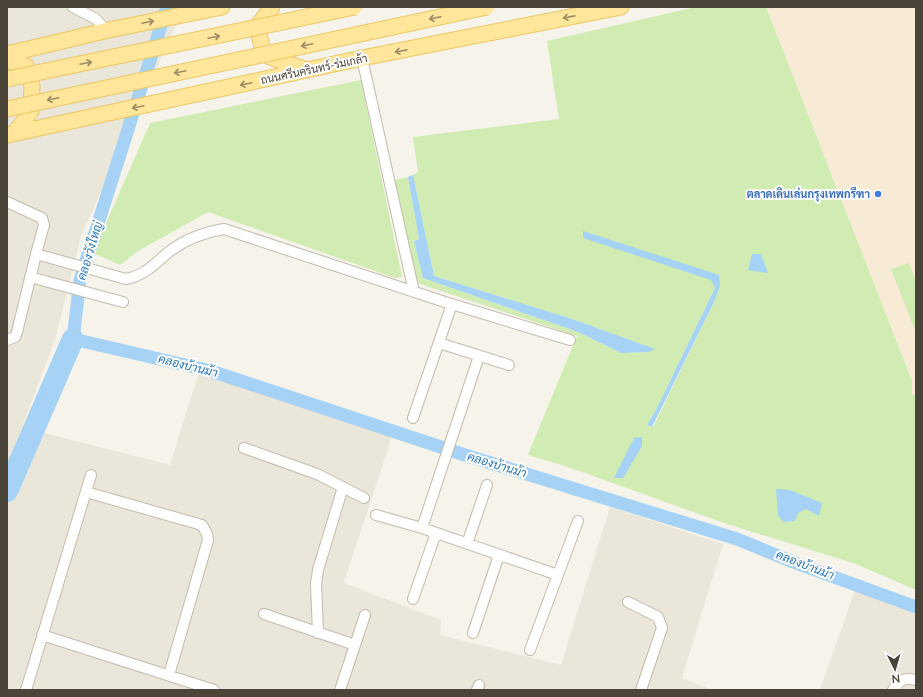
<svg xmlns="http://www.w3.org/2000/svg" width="923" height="697" viewBox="0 0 923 697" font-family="Lato,Sarabun,sans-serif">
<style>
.residential{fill:#eae6d9}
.commercial{fill:#f8ebd6}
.green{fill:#d0ecb2;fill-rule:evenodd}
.water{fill:#a5d2f5}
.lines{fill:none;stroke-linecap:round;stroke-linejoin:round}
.canal{stroke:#a5d2f5;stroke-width:13}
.river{stroke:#a5d2f5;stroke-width:22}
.minor-casing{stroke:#c3bcad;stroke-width:12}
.primary-casing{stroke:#ebc764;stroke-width:17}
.minor{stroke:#fff;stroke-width:10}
.primary{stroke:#ffe69b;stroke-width:15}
.primary-bridge-casing{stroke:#ebc764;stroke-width:17;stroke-linecap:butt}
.primary-bridge{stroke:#ffe69b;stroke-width:15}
.oneway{stroke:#9c8d65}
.shop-dot{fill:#3f7fe0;stroke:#fff;stroke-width:1.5}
.labels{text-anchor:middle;stroke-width:4;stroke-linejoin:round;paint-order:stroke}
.street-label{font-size:11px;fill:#4b4438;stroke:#fff}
.shop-label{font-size:11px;font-weight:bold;fill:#366cbe;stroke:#fff;text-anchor:end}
.water-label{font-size:12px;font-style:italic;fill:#2876b6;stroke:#fff}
</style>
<rect width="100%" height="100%" fill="#f6f3eb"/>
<path class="residential" d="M7,7H184L81,236L55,340L7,466Z
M200,368L392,436L344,583L441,620L440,635L561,665L610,507L723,544L682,678L712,690H7V496L28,429L170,465Z
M855,590L916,613V690H820Z"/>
<path class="commercial" d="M766,7H916V395L912,394V381Z"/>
<path class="green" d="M696,7H766L912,381V394L916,395V590L856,564L724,523L568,467L528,455L577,336L417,283L395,180L408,177L419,239L414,241L423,278L578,332L621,353L649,352L654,349L572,319L434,276L413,175L418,172L413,137L559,119L547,41ZM712,280L720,286L714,302L653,427L647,425L656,410L715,288Z
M361,80L402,277L395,278L208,212L138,251L120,265L93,253L150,123Z
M909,263L916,282V333L891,269Z"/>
<path class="water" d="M413,175L434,276L572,319L655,349L649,352L621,353L578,332L423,278L414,241L419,239L408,177Z
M583,231L719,275L720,286L714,302L652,427L647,425L656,410L715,288L711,280L583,238Z
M752,254H761L768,273L748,270Z
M642,437V446L623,478H614L634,438Z
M776,489L790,490L822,503L819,516L806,509L798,513L795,521L783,522L778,515Z"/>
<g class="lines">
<path class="canal" d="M167,7L80,280L73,339L211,371L465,455L737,539L793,562L916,607"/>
<path class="river" d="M7,491L73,339"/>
<defs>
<path id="minor" d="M73,7L96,19L106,31
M362,58L414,292
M7,202L42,218L44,225L36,254L126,279C146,275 155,263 170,251C185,240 205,232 224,229L448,303L570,340
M30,277L123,302
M7,340L15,337L17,332L36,254
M439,343L509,365
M413,418L452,304
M244,448L317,474L364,498
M86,492L202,525L207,534L208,540L169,675
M376,515L422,528L558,575
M422,528L479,356
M467,544L487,485
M413,599L436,533
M628,602L658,617L662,628L641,690
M264,614L355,645
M318,633L316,584L318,570L343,487
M473,633L499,555
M42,635L214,690
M530,650L578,521
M26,690L91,475
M340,690L365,615
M477,690L479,685
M893,690C899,680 904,677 916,680"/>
<path id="primary" d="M272,7L259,24L258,30L263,51L270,57L307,70
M7,54L109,30L222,7
M7,60L26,66L32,86L31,111L15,133
M7,135L362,58L621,7"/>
</defs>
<use href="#minor" class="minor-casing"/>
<use href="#primary" class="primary-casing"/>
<use href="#minor" class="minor"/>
<use href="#primary" class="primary"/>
<defs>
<path id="primary-bridge" d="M7,79L355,7
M7,109L487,7"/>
</defs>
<use href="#primary-bridge" class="primary-bridge-casing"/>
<use href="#primary-bridge" class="primary-bridge"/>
</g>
<defs><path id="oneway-shaft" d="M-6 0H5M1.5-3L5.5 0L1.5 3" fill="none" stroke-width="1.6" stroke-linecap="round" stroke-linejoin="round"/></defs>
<g class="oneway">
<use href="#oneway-shaft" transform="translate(569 17) rotate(169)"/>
<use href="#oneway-shaft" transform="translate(435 18) rotate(168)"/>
<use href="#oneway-shaft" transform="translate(148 22) rotate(-12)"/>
<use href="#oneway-shaft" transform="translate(214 37) rotate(-12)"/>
<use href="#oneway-shaft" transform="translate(307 45) rotate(168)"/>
<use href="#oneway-shaft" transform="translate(401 51) rotate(169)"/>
<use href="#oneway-shaft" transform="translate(86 63) rotate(-12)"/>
<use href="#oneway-shaft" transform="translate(180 72) rotate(168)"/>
<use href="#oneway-shaft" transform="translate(246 84) rotate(168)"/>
<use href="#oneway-shaft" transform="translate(53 99) rotate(168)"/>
<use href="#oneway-shaft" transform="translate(138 107) rotate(168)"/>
</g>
<circle class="shop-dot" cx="878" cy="194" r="4"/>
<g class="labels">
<g class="street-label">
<text transform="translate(314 69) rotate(-12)" y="4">ถนนศรีนครินทร์-ร่มเกล้า</text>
</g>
<g class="shop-label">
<text x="870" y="198">ตลาดเดินเล่นกรุงเทพกรีฑา</text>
</g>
<g class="water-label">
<text transform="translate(90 251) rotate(-73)" y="4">คลองวังใหญ่</text>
<text transform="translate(188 366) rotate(14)" y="4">คลองบ้านม้า</text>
<text transform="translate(497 465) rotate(17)" y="4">คลองบ้านม้า</text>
<text transform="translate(805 565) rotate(21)" y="4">คลองบ้านม้า</text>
</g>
</g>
<rect width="923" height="697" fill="none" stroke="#4b4438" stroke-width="16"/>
<g transform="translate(895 669) rotate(175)" stroke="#ffffff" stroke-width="3" paint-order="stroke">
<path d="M0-3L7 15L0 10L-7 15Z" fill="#4b4438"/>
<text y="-6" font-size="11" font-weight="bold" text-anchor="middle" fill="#4b4438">N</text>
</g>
</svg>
